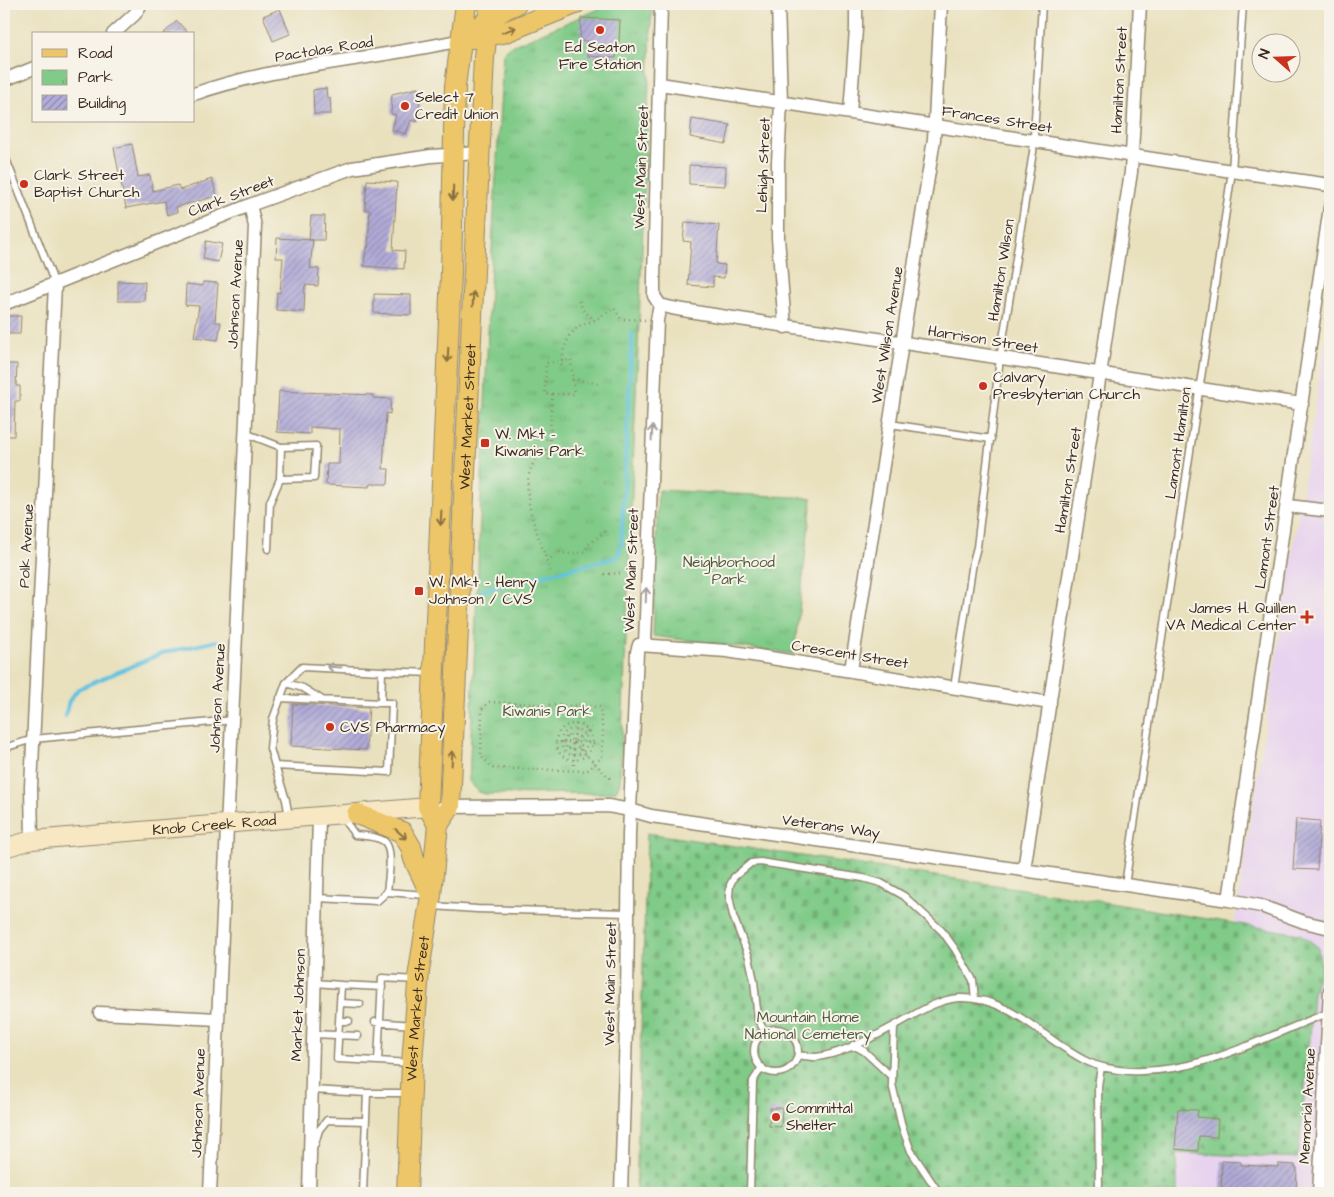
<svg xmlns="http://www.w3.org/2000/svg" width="1334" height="1197" viewBox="0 0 1334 1197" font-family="'Architects Daughter',sans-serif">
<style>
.built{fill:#e7d2ef}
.cemetery{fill:url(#cemetery-stones);stroke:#5e7a53}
.park{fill:url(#park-tufts);stroke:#5e7a53}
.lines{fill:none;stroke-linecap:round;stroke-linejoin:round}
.stream{stroke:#61c2df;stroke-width:4}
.building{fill:url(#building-hatch)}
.service-casing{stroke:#92866e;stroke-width:9}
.minor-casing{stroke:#92866e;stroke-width:15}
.secondary-casing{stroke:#92866e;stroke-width:20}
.primary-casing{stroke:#92866e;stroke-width:22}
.path{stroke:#92866e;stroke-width:2.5;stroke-dasharray:1 4;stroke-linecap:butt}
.service{stroke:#fff;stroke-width:6}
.minor{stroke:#fff;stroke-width:12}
.secondary{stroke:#f7e8c3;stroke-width:18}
.primary{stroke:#ecc669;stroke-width:20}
.oneway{stroke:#8b7040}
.oneway2{stroke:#a79f9a}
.poi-dot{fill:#c8321e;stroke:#f7f3e8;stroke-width:2}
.labels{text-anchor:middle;stroke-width:4;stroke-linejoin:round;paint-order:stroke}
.poi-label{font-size:15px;fill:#3b2a1e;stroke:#f7f3e8;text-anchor:start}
.street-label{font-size:15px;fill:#3b2a1e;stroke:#f7f3e8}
.park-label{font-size:15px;fill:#505a3e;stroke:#f7f3e8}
</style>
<defs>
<pattern id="cemetery-stones" width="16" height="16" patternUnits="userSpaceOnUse" patternTransform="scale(1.25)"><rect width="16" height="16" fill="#80cb88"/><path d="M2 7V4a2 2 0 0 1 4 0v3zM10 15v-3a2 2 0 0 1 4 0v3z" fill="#70ae75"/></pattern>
<pattern id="park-tufts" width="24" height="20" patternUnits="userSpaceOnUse" patternTransform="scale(1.25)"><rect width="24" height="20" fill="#80cb88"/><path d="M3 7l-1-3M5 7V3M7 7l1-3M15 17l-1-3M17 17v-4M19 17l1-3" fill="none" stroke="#70ae75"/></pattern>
<pattern id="building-hatch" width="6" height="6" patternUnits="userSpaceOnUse" patternTransform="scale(1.25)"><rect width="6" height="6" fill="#b1abd8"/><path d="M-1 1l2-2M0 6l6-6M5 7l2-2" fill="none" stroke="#918baf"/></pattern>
</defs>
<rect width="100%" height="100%" fill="#f7f3e8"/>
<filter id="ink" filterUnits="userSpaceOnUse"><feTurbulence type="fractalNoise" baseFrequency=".02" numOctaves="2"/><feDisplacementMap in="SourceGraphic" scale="10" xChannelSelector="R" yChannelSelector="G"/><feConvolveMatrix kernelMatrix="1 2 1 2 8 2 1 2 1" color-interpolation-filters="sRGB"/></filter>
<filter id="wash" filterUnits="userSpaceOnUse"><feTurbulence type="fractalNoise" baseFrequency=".0096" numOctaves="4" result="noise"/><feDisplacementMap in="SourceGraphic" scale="20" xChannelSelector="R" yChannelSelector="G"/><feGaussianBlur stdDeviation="1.12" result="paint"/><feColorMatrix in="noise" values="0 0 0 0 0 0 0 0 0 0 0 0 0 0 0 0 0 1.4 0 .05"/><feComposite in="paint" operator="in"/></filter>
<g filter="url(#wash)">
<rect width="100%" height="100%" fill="#e9e1be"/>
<path class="built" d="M1330,311V1193H1177V1153L1298,1158L1313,993L1321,967L1300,934L1235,923Z"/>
<path class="cemetery" d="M647,833L1036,891L1300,934L1318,947L1321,967L1313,993L1310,1039L1298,1158L1177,1153V1193H636Z"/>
<path class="park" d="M611,4H650L652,9L620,783L616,791L605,793L486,794L479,792L469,781L490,285L503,53L509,47Z
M658,490L812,498L794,654L653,636Z"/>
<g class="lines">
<path class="stream" d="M483,590L618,557L621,545L632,334
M65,716L69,701L78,689L163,653L217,641"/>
</g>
<g id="blocks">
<path class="building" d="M280,9L290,34L273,41L263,16Z
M581,18L620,20L619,42H616V58L587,56L588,41H580Z
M177,21L189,34H163Z
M326,88L327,98H330L331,114H314L313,90Z
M418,88L420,101L417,122L411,120L406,134L392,130L396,115L391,114L392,94Z
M692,119L730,125L726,144L690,137Z
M132,144L138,177L150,175L153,191L178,185L180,190L212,179L217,196L176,207L177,212L167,215L164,201L126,208L114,148Z
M689,165L726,167L725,186L689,184Z
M367,180L397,182L393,250L405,251L404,269L364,266L366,248H368L370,210H365Z
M311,216H325L324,240H309Z
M685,222L719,225L716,264L725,265L724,278L713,277V287L688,285L691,242L683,241Z
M277,238L313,240L310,268L319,269L318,286L305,285L304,312L276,310L277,292L280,293L283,258H276Z
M206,241L222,244L218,262L203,259Z
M118,281L145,282L144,301H118Z
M203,282L218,283L215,322H221L218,340L194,337L199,306L185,305L186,284L203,286Z
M374,294L411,295V315L374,313Z
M4,316H21L20,334H4Z
M4,364H17L16,386H20V401H15L14,436H4Z
M279,391L373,395V398L391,399L390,414L386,413L383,469H389L388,484H370L369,487L326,485L327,464H339L340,429L310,427V434L277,432Z
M293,704L369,708L366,750L291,746Z
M1296,819L1320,821L1317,870L1293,869Z
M770,1108H782L781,1127L769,1126Z
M1178,1109L1198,1110L1197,1117L1218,1119L1217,1137L1199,1136L1198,1151L1175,1149Z
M1222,1161L1241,1162V1165L1278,1167V1164L1295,1165V1168H1297L1296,1193H1221Z"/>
</g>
</g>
<g filter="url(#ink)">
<use href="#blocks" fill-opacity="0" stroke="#92866e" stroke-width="1"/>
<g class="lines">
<defs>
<path id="service" d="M4,154L55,284
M890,424L991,439
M245,433L281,447L280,479L270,502L268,549
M280,479L314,478L316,446L281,447
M286,683L303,688L321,699
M954,688L973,562L977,547L1000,358L1033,152L1042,4
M280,698L381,703
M4,748L33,739L233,720
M275,766L270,748L273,719L286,683L302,667L382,671
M289,817L286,800L275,766L389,772L392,703H381L382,671L431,673
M1125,885L1232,171L1243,4
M387,892L426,895
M317,898L377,901L387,892C388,880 395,845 382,840C374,836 363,836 355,835L342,817
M432,906L477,909L628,913
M315,983L341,985
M340,1003L360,1004
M339,1021H349
M375,1022L413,1025
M894,1026L892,1084L902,1127L911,1151L939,1193
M754 1051a22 22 0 1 1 44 0a22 22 0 1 1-44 0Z
M765,1032L758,1020L754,981L749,957L733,916L729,896L730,885L734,877L751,863L760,862L863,878L881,883L904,896L942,931L955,949L973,980L975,999
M313,1034L358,1036
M853,1045L864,1051L892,1077
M798,1055C804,1056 810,1057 816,1057C838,1055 874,1037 894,1026C915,1015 934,1000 959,998C1011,996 1043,1040 1086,1061C1100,1068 1114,1070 1130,1071C1201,1074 1263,1037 1328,1013
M378,1061L337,1059L341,985L382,987
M410,1063L378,1061L382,978L417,980
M311,1090L367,1093H408
M315,1144L319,1130L327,1120L366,1121
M363,1193L367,1093
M750,1193L753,1081L762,1067
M1099,1193L1098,1086L1101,1067"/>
<path id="minor" d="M778,4L781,102L778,163V238L785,327
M113,34L135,14L141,4
M4,80L34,68
M660,84L1232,171L1330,185
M194,94C280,64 373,60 461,40
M850,113L856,29V4
M4,304L250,205L352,168L431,156L479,153
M660,305L672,308C750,322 827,331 905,343C1037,363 1169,385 1302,404
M1288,506L1330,511
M645,644L657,320L660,305L654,296V279L661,4
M851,670L934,139L941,4
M443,807L608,806L630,810L651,816L1229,900L1261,906L1304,922L1330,928
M32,840L31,787L55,284
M1024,870L1131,172L1140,4
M1229,900L1330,207
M100,1013L218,1019
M210,1193L255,226L250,205
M309,1193L319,817
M621,1193L627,998L629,834L637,652L639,645L727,651L1050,703
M1319,1193L1330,991"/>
<g id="secondary">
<path id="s1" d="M4,848L32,840L428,807"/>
</g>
<g id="primary">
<path d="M481,25L507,8L516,4"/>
<path d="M473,38L503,33L575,4"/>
<path d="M357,814L402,832L411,847L414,859L431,895"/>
<path d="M438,825L428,807L451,273L455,86L466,4"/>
<path id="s2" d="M407,1193L412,1063L419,971L431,895L438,825L450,807L476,227L484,57L490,4"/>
</g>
</defs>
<use href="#service" class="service-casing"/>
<use href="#minor" class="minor-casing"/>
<use href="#secondary" class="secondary-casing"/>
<use href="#primary" class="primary-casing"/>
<path class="path" d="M579,301L583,310L595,320
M571,360L574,394H545L546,363Z
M561,365L564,349L569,336L579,326L595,320L614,308L621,319L646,320
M572,379L601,384
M526,439H550
M549,460L552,394
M547,561L559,552C569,555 576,554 586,551L588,545L607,530
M550,571C540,534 505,474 550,447
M604,574L622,573
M489,702L600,707L603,732L602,757L587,771L493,768L481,756L482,709Z
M556 742a18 18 0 1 1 36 0a18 18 0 1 1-36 0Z
M561 742a13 13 0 1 1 26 0a13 13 0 1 1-26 0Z
M567,736L580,749
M563,742L597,743
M568,748L591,728
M580,749L573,750L566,748L564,740L567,736L578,735L582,742L580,749L612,780
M574,765L573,742L577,720"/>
<use href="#service" class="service"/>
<use href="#minor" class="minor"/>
<use href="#secondary" class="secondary"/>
<use href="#primary" class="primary"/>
</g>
<defs><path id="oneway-shaft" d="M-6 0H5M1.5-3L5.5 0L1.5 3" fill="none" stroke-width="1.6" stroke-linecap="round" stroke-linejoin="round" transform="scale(1.25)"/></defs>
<g class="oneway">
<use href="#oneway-shaft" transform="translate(509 30) rotate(-20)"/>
<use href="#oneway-shaft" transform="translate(453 193) rotate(91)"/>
<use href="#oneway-shaft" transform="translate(473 299) rotate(-88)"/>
<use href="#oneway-shaft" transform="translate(448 355) rotate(92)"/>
<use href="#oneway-shaft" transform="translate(441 518) rotate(93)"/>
<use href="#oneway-shaft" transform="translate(452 758) rotate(-87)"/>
<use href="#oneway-shaft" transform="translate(401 834) rotate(42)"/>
</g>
<g class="oneway2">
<use href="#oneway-shaft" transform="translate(652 433) rotate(-87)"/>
<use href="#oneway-shaft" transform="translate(646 595) rotate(-88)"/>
<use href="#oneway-shaft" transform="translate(334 667) rotate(-177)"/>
</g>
</g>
<g class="poi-dot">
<circle cx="600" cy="30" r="5"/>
<circle cx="405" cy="106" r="5"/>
<circle cx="24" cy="184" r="5"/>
<circle cx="983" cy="386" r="5"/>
<rect x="480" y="438" width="10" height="10" rx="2.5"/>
<rect x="414" y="586" width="10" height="10" rx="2.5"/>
<path d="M1304.5 609.5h5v5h5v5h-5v5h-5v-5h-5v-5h5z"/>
<circle cx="330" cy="727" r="5"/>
<circle cx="776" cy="1117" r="5"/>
</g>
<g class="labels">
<g class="poi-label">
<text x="600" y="52" text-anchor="middle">Ed Seaton<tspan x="600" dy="17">Fire Station</tspan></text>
<text x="415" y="102">Select 7<tspan x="415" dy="17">Credit Union</tspan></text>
<text x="34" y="180">Clark Street<tspan x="34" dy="17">Baptist Church</tspan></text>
<text x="993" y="382">Calvary<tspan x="993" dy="17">Presbyterian Church</tspan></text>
<text x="495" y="439">W. Mkt -<tspan x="495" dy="17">Kiwanis Park</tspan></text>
<text x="429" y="587">W. Mkt - Henry<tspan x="429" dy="17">Johnson / CVS</tspan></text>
<text x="1296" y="613" text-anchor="end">James H. Quillen<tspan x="1296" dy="17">VA Medical Center</tspan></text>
<text x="340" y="732">CVS Pharmacy</text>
<text x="786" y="1113">Committal<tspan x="786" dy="17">Shelter</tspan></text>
</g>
<g class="street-label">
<text transform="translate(324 49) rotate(-9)" y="5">Pactolas Road</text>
<text transform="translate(1119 80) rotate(-87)" y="5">Hamilton Street</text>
<text transform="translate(997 119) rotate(9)" y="5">Frances Street</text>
<text transform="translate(763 165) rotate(-88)" y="5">Lehigh Street</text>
<text transform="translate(641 167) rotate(-88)" y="5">West Main Street</text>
<text transform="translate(231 196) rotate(-21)" y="5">Clark Street</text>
<text transform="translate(1001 270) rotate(-81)" y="5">Hamilton Wilson</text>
<text transform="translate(235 294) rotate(-87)" y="5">Johnson Avenue</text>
<text transform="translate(887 335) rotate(-81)" y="5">West Wilson Avenue</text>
<text transform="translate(983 339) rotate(9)" y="5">Harrison Street</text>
<text dy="5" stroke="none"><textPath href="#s2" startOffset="782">West Market Street</textPath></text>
<text transform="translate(1178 443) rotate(-82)" y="5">Lamont Hamilton</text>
<text transform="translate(1068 480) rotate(-81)" y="5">Hamilton Street</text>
<text transform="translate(1267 537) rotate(-82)" y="5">Lamont Street</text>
<text transform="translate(26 546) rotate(-87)" y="5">Polk Avenue</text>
<text transform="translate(631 570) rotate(-88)" y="5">West Main Street</text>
<text transform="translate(850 654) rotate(9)" y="5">Crescent Street</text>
<text transform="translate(217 698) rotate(-87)" y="5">Johnson Avenue</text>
<text dy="5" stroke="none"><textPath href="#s1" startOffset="212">Knob Creek Road</textPath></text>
<text transform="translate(831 826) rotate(8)" y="5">Veterans Way</text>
<text transform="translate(610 984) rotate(-89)" y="5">West Main Street</text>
<text transform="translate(298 1005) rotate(-88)" y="5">Market Johnson</text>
<text dy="5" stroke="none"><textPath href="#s2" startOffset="185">West Market Street</textPath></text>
<text transform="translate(198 1103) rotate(-88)" y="5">Johnson Avenue</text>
<text transform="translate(1307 1106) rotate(-87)" y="5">Memorial Avenue</text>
</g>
<g class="park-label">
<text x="729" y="567">Neighborhood<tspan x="729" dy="17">Park</tspan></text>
<text x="547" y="716">Kiwanis Park</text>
<text x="808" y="1022">Mountain Home<tspan x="808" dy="17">National Cemetery</tspan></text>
</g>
</g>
<rect width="1334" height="1197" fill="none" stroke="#f7f3e8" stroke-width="20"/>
<rect x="32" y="32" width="162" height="90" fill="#f7f3e8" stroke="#aca397"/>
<rect x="42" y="49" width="25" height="8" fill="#ecc669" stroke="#aca397"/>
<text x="78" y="58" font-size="15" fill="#3b2a1e">Road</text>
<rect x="42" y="70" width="25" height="15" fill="url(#park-tufts)" stroke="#aca397"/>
<text x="78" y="82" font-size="15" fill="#3b2a1e">Park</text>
<rect x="42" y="95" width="25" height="15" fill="url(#building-hatch)" stroke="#aca397"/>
<text x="78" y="108" font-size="15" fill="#3b2a1e">Building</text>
<g transform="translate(1276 58) rotate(290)"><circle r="24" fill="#f7f3e8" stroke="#aca397"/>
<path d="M0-4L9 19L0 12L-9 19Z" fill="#c8321e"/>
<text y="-8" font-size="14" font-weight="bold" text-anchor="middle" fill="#3b2a1e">N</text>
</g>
</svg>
